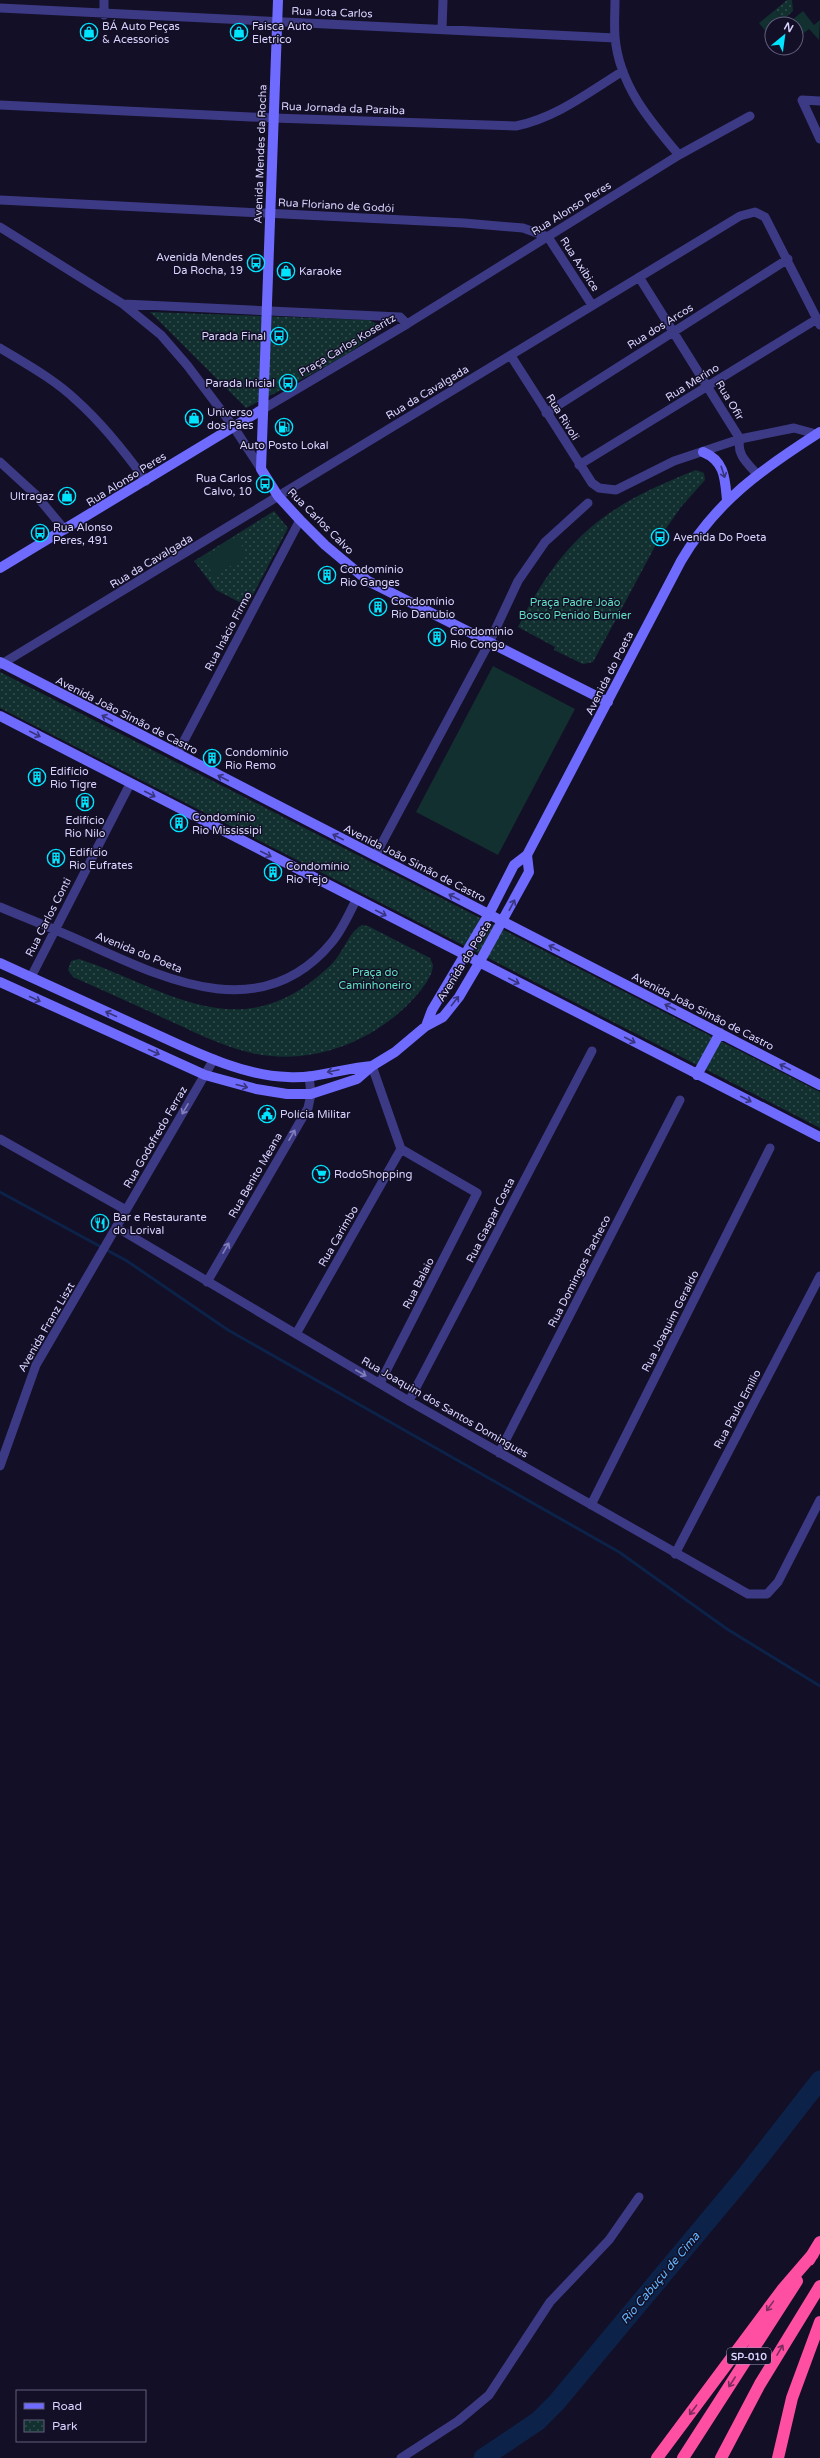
<svg xmlns="http://www.w3.org/2000/svg" width="820" height="2458" viewBox="0 0 820 2458" font-family="'Varela Round',sans-serif">
<style>
.park{fill:url(#park-dots)}
.garden{fill:#12302f}
.lines{fill:none;stroke-linecap:round;stroke-linejoin:round}
.stream{stroke:#0c2248;stroke-width:3}
.river{stroke:#0c2248;stroke-width:19}
.street{stroke:#3d3a85;stroke-width:9}
.secondary{stroke:#6f6bff;stroke-width:10}
.highway{stroke:#ff4fa3;stroke-width:12}
.oneway{stroke:#38347d}
.oneway2{stroke:#837fbc}
.oneway3{stroke:#7d2c5e}
.labels{text-anchor:middle;stroke-width:3;stroke-linejoin:round;paint-order:stroke}
.shield{fill:#130f26;stroke:#9e99be;stroke-width:1}
.shield-label{font-size:10px;font-weight:bold;fill:#d9d4ff}
.street-label{font-size:11px;fill:#d9d4ff;stroke:#130f26}
.poi-label{font-size:11px;fill:#d9d4ff;stroke:#130f26;text-anchor:start}
.park-label{font-size:11px;fill:#5fe0c0;stroke:#130f26}
.water-label{font-size:12px;font-style:italic;fill:#62b6ff;stroke:#130f26}
</style>
<defs>
<pattern id="park-dots" width="8" height="8" patternUnits="userSpaceOnUse"><rect width="8" height="8" fill="#12302f"/><path d="M2 2h.1M6 6h.1" fill="none" stroke="#344d4e" stroke-width="1.8" stroke-linecap="round"/></pattern>
</defs>
<rect width="100%" height="100%" fill="#130f26"/>
<path class="park" d="M787,0H792L793,11L783,20L775,10Z
M150,312L369,320L378,324L380,328C368,348 271,395 246,408Z
M696,470L704,473L705,480L681,507L660,537L593,662L583,664L554,650L555,647L518,627C563,538 604,506 696,470Z
M274,511L288,528L247,606L216,590L194,561Z
M0,672L820,1092V1128L0,708Z
M362,925L368,926L430,958L433,965C433,981 407,1007 394,1017C350,1052 292,1067 237,1049C214,1042 192,1031 170,1021C138,1006 106,992 73,977L68,970L71,961L79,959C156,984 227,1042 307,985C317,977 328,969 336,959C344,949 351,930 362,925Z"/>
<path class="garden" d="M775,10L783,20L778,24H772V29L767,33L759,23Z
M803,11L814,25L820,20L819,40L809,29L796,39V24H787Z
M236,537L248,555L214,576L203,558Z
M493,666L575,709L498,855L416,812Z"/>
<g class="lines">
<path class="stream" d="M0,1192L127,1261L228,1330L619,1552L727,1629L820,1686"/>
<path class="river" d="M483,2458L538,2421L556,2403L746,2175L820,2080"/>
<path class="street" d="M615,0C615,12 614,25 615,37C619,85 650,121 679,155
M0,8L615,38
M104,15V0
M442,29L443,0
M820,101L802,100L820,139
M0,105L273,118L516,126C556,118 589,92 623,71
M0,200L464,223L523,228L548,237L592,305
M0,227L123,304L161,335L187,365L233,426L261,469
M639,277L740,439C736,454 747,463 757,474
M123,304L400,317L407,324
M0,348C26,364 54,379 76,400C103,424 125,452 146,481
M511,356L592,483L599,488L616,490L674,461L740,439L794,428L816,434
M263,409L407,324L679,155L750,116
M546,413L788,259
M0,462L35,494L65,530
M579,465L817,319
M0,665L740,216L755,212L765,217L820,325
M177,754L300,520
M375,856L489,643L518,581L545,542L588,503
M0,907C31,920 62,932 92,946C171,982 264,1025 332,942C342,930 349,914 356,900
M31,977L130,784
M372,1066L401,1149L477,1193L380,1383
M0,1139L126,1210
M116,1227L409,1401L748,1594H767L778,1582L820,1500
M207,1282L308,1108L311,1094L309,1076
M296,1334L401,1149
M409,1401L592,1051
M499,1453L680,1100
M0,1466L36,1365L214,1059
M591,1505L770,1148
M675,1554L820,1276
M401,2458L458,2421L489,2395L550,2302L609,2240L639,2197"/>
<path class="secondary" d="M278,0L261,469L278,496L300,520L325,545L368,581L608,702
M703,452C725,461 725,479 727,500
M0,568L263,409
M0,662L820,1085
M0,716L820,1137
M0,963C47,984 93,1006 140,1027C185,1047 239,1076 288,1077C316,1079 344,1068 372,1066
M0,982L205,1075L256,1089L287,1094H311L357,1079L372,1066L395,1052L426,1026L443,1017L459,997L479,963L529,872L527,855
M426,1026L432,1010L489,914L514,865L527,855L681,561C716,501 762,469 820,432
M697,1075L720,1033"/>
<path class="highway" d="M809,2260L820,2242
M657,2458L782,2290L813,2254
M683,2458L797,2281
M721,2458L760,2384L820,2286
M778,2458L792,2398L820,2322"/>
</g>
<defs><path id="oneway-shaft" d="M-6 0H5M1.5-3L5.5 0L1.5 3" fill="none" stroke-width="1.6" stroke-linecap="round" stroke-linejoin="round"/></defs>
<g class="oneway">
<use href="#oneway-shaft" transform="translate(723 472) rotate(72)"/>
<use href="#oneway-shaft" transform="translate(107 718) rotate(-152)"/>
<use href="#oneway-shaft" transform="translate(35 734) rotate(27)"/>
<use href="#oneway-shaft" transform="translate(223 778) rotate(-153)"/>
<use href="#oneway-shaft" transform="translate(150 794) rotate(27)"/>
<use href="#oneway-shaft" transform="translate(338 837) rotate(-153)"/>
<use href="#oneway-shaft" transform="translate(266 854) rotate(27)"/>
<use href="#oneway-shaft" transform="translate(454 897) rotate(-153)"/>
<use href="#oneway-shaft" transform="translate(512 905) rotate(-62)"/>
<use href="#oneway-shaft" transform="translate(381 913) rotate(27)"/>
<use href="#oneway-shaft" transform="translate(554 948) rotate(-153)"/>
<use href="#oneway-shaft" transform="translate(514 981) rotate(27)"/>
<use href="#oneway-shaft" transform="translate(35 999) rotate(25)"/>
<use href="#oneway-shaft" transform="translate(455 1001) rotate(-52)"/>
<use href="#oneway-shaft" transform="translate(670 1007) rotate(-153)"/>
<use href="#oneway-shaft" transform="translate(111 1014) rotate(-156)"/>
<use href="#oneway-shaft" transform="translate(630 1040) rotate(27)"/>
<use href="#oneway-shaft" transform="translate(154 1052) rotate(24)"/>
<use href="#oneway-shaft" transform="translate(785 1067) rotate(-153)"/>
<use href="#oneway-shaft" transform="translate(333 1071) rotate(168)"/>
<use href="#oneway-shaft" transform="translate(242 1086) rotate(15)"/>
<use href="#oneway-shaft" transform="translate(746 1099) rotate(27)"/>
</g>
<g class="oneway2">
<use href="#oneway-shaft" transform="translate(185 1109) rotate(120)"/>
<use href="#oneway-shaft" transform="translate(292 1135) rotate(-60)"/>
<use href="#oneway-shaft" transform="translate(226 1248) rotate(-60)"/>
<use href="#oneway-shaft" transform="translate(361 1373) rotate(30)"/>
</g>
<g class="oneway3">
<use href="#oneway-shaft" transform="translate(770 2306) rotate(126)"/>
<use href="#oneway-shaft" transform="translate(780 2350) rotate(-60)"/>
<use href="#oneway-shaft" transform="translate(732 2382) rotate(123)"/>
<use href="#oneway-shaft" transform="translate(693 2410) rotate(127)"/>
</g>
<defs>
<symbol id="shop-ring" viewBox="-11 -11 22 22"><circle r="9.5" fill="#130f26" stroke="#00e5ff" stroke-width="1.5"/><path d="M-5-2.5h2.3a2.7 3.5 0 0 1 5.4 0H5L5.5 6h-11ZM-1.5-2.5h3a1.5 2.3 0 0 0-3 0Z" fill="#00e5ff"/></symbol>
<symbol id="bus-ring" viewBox="-11 -11 22 22"><circle r="9.5" fill="#130f26" stroke="#00e5ff" stroke-width="1.5"/><path d="M-5-6H5V4H4V6H2V4H-2V6H-4V4H-5ZM-3.5-4V0h7V-4ZM-3.5 1.2v1.5H-2V1.2ZM2 1.2v1.5H3.5V1.2Z" fill="#00e5ff"/></symbol>
<symbol id="fuel-ring" viewBox="-11 -11 22 22"><circle r="9.5" fill="#130f26" stroke="#00e5ff" stroke-width="1.5"/><path d="M-5.5-6h7V0h2V4h1.3V-2.5L3-4.5l.8-.8L6-3V5H2.5V1h-1V6h-7ZM-4.2-4.7v3.2H.2V-4.7Z" fill="#00e5ff"/></symbol>
<symbol id="building-ring" viewBox="-11 -11 22 22"><circle r="9.5" fill="#130f26" stroke="#00e5ff" stroke-width="1.5"/><path d="M-4-6H4V6H1V3H-1V6H-4ZM-2.5-4.3h1.7v1.8h-1.7ZM.8-4.3h1.7v1.8H.8ZM-2.5-1h1.7V.8h-1.7ZM.8-1h1.7V.8H.8Z" fill="#00e5ff"/></symbol>
<symbol id="civic-ring" viewBox="-11 -11 22 22"><circle r="9.5" fill="#130f26" stroke="#00e5ff" stroke-width="1.5"/><path d="M-.6-6.5H3V-4.5H.6V-3L4-1V1h2V6H-6V1h2V-1L-.6-3ZM-1.2 2.5V6h2.4V2.5Z" fill="#00e5ff"/></symbol>
<symbol id="supermarket-ring" viewBox="-11 -11 22 22"><circle r="9.5" fill="#130f26" stroke="#00e5ff" stroke-width="1.5"/><path d="M-6-5.5h2.5l.6 2H6L4.5 2H-2.5L-4.4-4H-6ZM-1.5 3.2a1.3 1.3 0 1 0 .1 0ZM3 3.2a1.3 1.3 0 1 0 .1 0Z" fill="#00e5ff"/></symbol>
<symbol id="restaurant-ring" viewBox="-11 -11 22 22"><circle r="9.5" fill="#130f26" stroke="#00e5ff" stroke-width="1.5"/><path d="M-5-6h1v4h1v-4h1v4h1v-4h1v5L-1.5 .5V6h-2V.5L-5-1ZM5-6V6H3V1.5H1.5Q1.5-4 5-6Z" fill="#00e5ff"/></symbol>
</defs>
<g fill-rule="evenodd">
<use href="#shop-ring" x="79" y="22" width="20" height="20"/>
<use href="#shop-ring" x="229" y="22" width="20" height="20"/>
<use href="#bus-ring" x="246" y="253" width="20" height="20"/>
<use href="#shop-ring" x="276" y="261" width="20" height="20"/>
<use href="#bus-ring" x="269" y="326" width="20" height="20"/>
<use href="#bus-ring" x="278" y="373" width="20" height="20"/>
<use href="#shop-ring" x="184" y="408" width="20" height="20"/>
<use href="#fuel-ring" x="274" y="417" width="20" height="20"/>
<use href="#bus-ring" x="255" y="474" width="20" height="20"/>
<use href="#shop-ring" x="57" y="486" width="20" height="20"/>
<use href="#bus-ring" x="30" y="523" width="20" height="20"/>
<use href="#bus-ring" x="650" y="527" width="20" height="20"/>
<use href="#building-ring" x="317" y="565" width="20" height="20"/>
<use href="#building-ring" x="368" y="597" width="20" height="20"/>
<use href="#building-ring" x="427" y="627" width="20" height="20"/>
<use href="#building-ring" x="202" y="748" width="20" height="20"/>
<use href="#building-ring" x="27" y="767" width="20" height="20"/>
<use href="#building-ring" x="75" y="792" width="20" height="20"/>
<use href="#building-ring" x="169" y="813" width="20" height="20"/>
<use href="#building-ring" x="46" y="848" width="20" height="20"/>
<use href="#building-ring" x="263" y="862" width="20" height="20"/>
<use href="#civic-ring" x="257" y="1104" width="20" height="20"/>
<use href="#supermarket-ring" x="311" y="1164" width="20" height="20"/>
<use href="#restaurant-ring" x="90" y="1213" width="20" height="20"/>
</g>
<g class="labels">
<rect class="shield" x="727" y="2348" width="44" height="16" rx="3"/>
<g class="shield-label">
<text x="749" y="2360">SP-010</text>
</g>
<g class="street-label">
<text transform="translate(332 12) rotate(2)" y="4">Rua Jota Carlos</text>
<text transform="translate(343 108) rotate(2)" y="4">Rua Jornada da Paraiba</text>
<text transform="translate(260 154) rotate(-88)" y="4">Avenida Mendes da Rocha</text>
<text transform="translate(336 205) rotate(3)" y="4">Rua Floriano de Godói</text>
<text transform="translate(571 208) rotate(-32)" y="4">Rua Alonso Peres</text>
<text transform="translate(580 264) rotate(57)" y="4">Rua Axibice</text>
<text transform="translate(660 326) rotate(-32)" y="4">Rua dos Arcos</text>
<text transform="translate(347 345) rotate(-31)" y="4">Praça Carlos Koseritz</text>
<text transform="translate(692 382) rotate(-32)" y="4">Rua Merino</text>
<text transform="translate(427 392) rotate(-31)" y="4">Rua da Cavalgada</text>
<text transform="translate(730 400) rotate(59)" y="4">Rua Ofir</text>
<text transform="translate(563 417) rotate(58)" y="4">Rua Rivoli</text>
<text transform="translate(126 479) rotate(-32)" y="4">Rua Alonso Peres</text>
<text transform="translate(321 521) rotate(45)" y="4">Rua Carlos Calvo</text>
<text transform="translate(151 561) rotate(-31)" y="4">Rua da Cavalgada</text>
<text transform="translate(228 631) rotate(-62)" y="4">Rua Inácio Firmo</text>
<text transform="translate(609 673) rotate(-63)" y="4">Avenida do Poeta</text>
<text transform="translate(127 715) rotate(27)" y="4">Avenida João Simão de Castro</text>
<text transform="translate(415 863) rotate(27)" y="4">Avenida João Simão de Castro</text>
<text transform="translate(48 917) rotate(-63)" y="4">Rua Carlos Conti</text>
<text transform="translate(139 952) rotate(22)" y="4">Avenida do Poeta</text>
<text transform="translate(464 961) rotate(-58)" y="4">Avenida do Poeta</text>
<text transform="translate(703 1011) rotate(27)" y="4">Avenida João Simão de Castro</text>
<text transform="translate(155 1137) rotate(-60)" y="4">Rua Godofredo Ferraz</text>
<text transform="translate(255 1175) rotate(-60)" y="4">Rua Benito Meana</text>
<text transform="translate(490 1220) rotate(-63)" y="4">Rua Gaspar Costa</text>
<text transform="translate(338 1236) rotate(-60)" y="4">Rua Carimbo</text>
<text transform="translate(579 1271) rotate(-63)" y="4">Rua Domingos Pacheco</text>
<text transform="translate(418 1283) rotate(-63)" y="4">Rua Balaio</text>
<text transform="translate(670 1321) rotate(-63)" y="4">Rua Joaquim Geraldo</text>
<text transform="translate(46 1327) rotate(-60)" y="4">Avenida Franz Liszt</text>
<text transform="translate(445 1407) rotate(30)" y="4">Rua Joaquim dos Santos Domingues</text>
<text transform="translate(737 1409) rotate(-62)" y="4">Rua Paulo Emilio</text>
</g>
<g class="poi-label">
<text x="102" y="30">BÁ Auto Peças<tspan x="102" dy="13">&amp; Acessorios</tspan></text>
<text x="252" y="30">Faisca Auto<tspan x="252" dy="13">Eletrico</tspan></text>
<text x="243" y="261" text-anchor="end">Avenida Mendes<tspan x="243" dy="13">Da Rocha, 19</tspan></text>
<text x="299" y="275">Karaoke</text>
<text x="266" y="340" text-anchor="end">Parada Final</text>
<text x="275" y="387" text-anchor="end">Parada Inicial</text>
<text x="207" y="416">Universo<tspan x="207" dy="13">dos Pães</tspan></text>
<text x="284" y="449" text-anchor="middle">Auto Posto Lokal</text>
<text x="252" y="482" text-anchor="end">Rua Carlos<tspan x="252" dy="13">Calvo, 10</tspan></text>
<text x="54" y="500" text-anchor="end">Ultragaz</text>
<text x="53" y="531">Rua Alonso<tspan x="53" dy="13">Peres, 491</tspan></text>
<text x="673" y="541">Avenida Do Poeta</text>
<text x="340" y="573">Condomínio<tspan x="340" dy="13">Rio Ganges</tspan></text>
<text x="391" y="605">Condomínio<tspan x="391" dy="13">Rio Danubio</tspan></text>
<text x="450" y="635">Condomínio<tspan x="450" dy="13">Rio Congo</tspan></text>
<text x="225" y="756">Condomínio<tspan x="225" dy="13">Rio Remo</tspan></text>
<text x="50" y="775">Edifício<tspan x="50" dy="13">Rio Tigre</tspan></text>
<text x="192" y="821">Condomínio<tspan x="192" dy="13">Rio Mississipi</tspan></text>
<text x="85" y="824" text-anchor="middle">Edifício<tspan x="85" dy="13">Rio Nilo</tspan></text>
<text x="69" y="856">Edifício<tspan x="69" dy="13">Rio Eufrates</tspan></text>
<text x="286" y="870">Condomínio<tspan x="286" dy="13">Rio Tejo</tspan></text>
<text x="280" y="1118">Polícia Militar</text>
<text x="334" y="1178">RodoShopping</text>
<text x="113" y="1221">Bar e Restaurante<tspan x="113" dy="13">do Lorival</tspan></text>
</g>
<g class="park-label">
<text x="575" y="606">Praça Padre João<tspan x="575" dy="13">Bosco Penido Burnier</tspan></text>
<text x="375" y="976">Praça do<tspan x="375" dy="13">Caminhoneiro</tspan></text>
</g>
<g class="water-label">
<text transform="translate(660 2278) rotate(-50)" y="4">Rio Cabuçu de Cima</text>
</g>
</g>
<rect x="16" y="2390" width="130" height="52" fill="#130f26" stroke="#625e7d"/>
<rect x="24" y="2403" width="20" height="6" fill="#6f6bff" stroke="#625e7d"/>
<text x="52" y="2410" font-size="12" fill="#d9d4ff">Road</text>
<rect x="24" y="2420" width="20" height="12" fill="url(#park-dots)" stroke="#625e7d"/>
<text x="52" y="2430" font-size="12" fill="#d9d4ff">Park</text>
<g transform="translate(784 36) rotate(29)"><circle r="19" fill="#130f26" stroke="#625e7d"/>
<path d="M0-3L7 15L0 10L-7 15Z" fill="#00e5ff"/>
<text y="-6" font-size="11" font-weight="bold" text-anchor="middle" fill="#d9d4ff">N</text>
</g>
</svg>
